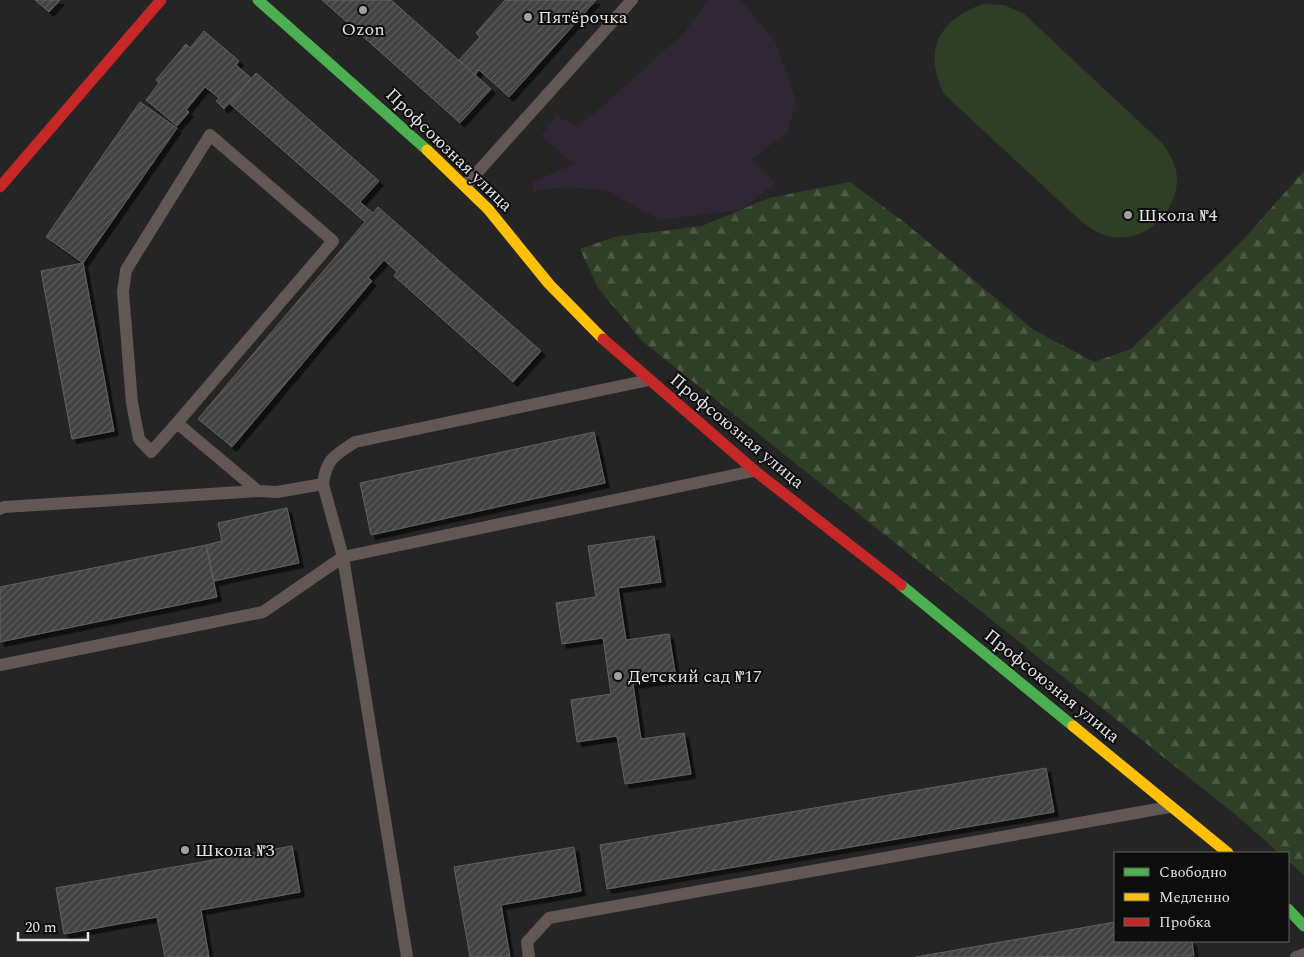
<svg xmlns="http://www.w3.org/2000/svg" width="1304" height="957" font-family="Spectral,serif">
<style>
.industrial{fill:#2f2734}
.forest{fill:url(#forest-firs)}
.pitch{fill:#2f3f26}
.building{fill:url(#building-hatch);stroke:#626263;filter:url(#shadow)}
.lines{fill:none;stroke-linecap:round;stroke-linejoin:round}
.lane{stroke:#625754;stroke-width:12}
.fast{stroke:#4caf50;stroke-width:11}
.slow{stroke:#ffc107;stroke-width:11}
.jam{stroke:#c62828;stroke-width:11}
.poi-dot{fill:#a0a0a1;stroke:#0d0d0e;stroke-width:2}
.labels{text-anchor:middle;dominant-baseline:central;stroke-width:4;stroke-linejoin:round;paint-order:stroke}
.poi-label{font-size:18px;fill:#e2e2e4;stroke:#0d0d0e;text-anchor:start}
.street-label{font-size:18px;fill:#e2e2e4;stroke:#0d0d0e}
</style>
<defs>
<pattern id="forest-firs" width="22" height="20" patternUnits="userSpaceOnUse" patternTransform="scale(1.25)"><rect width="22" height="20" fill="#2f3f26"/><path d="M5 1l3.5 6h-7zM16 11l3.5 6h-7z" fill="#4d5a45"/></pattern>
<pattern id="building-hatch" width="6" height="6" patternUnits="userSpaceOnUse" patternTransform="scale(1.25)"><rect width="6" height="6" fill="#424243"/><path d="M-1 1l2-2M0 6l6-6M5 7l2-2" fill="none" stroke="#5d5d5e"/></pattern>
<filter id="shadow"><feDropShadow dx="4.5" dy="4.5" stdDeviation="0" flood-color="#0009"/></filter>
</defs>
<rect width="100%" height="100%" fill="#252525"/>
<polygon class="industrial" points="708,0 741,0 776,43 796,100 788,132 752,159 776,183 740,210 660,220 608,191 567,187 533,191 532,182 574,164 541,136 556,116 579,127 684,33"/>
<polygon class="forest" points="1304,171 1304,875 1288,861 1288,853 1279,853 1236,815 642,341 598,288 580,249 614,237 702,226 769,198 850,182 904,222 1034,330 1094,362 1131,349 1243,240"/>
<path class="pitch" d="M983 4 1004 5 1023 13 1163 144C1170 155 1177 166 1177 179 1177 217 1138 248 1102 234 1095 232 1088 226 1082 222L944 94C923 51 938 20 983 4Z"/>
<g class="building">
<polygon points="35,0 60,0 49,12"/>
<polygon points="322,0 391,0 491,89 460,123"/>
<polygon points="505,0 596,0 509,97 479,70 475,75 459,60 480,37 476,33"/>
<polygon points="204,31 239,61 236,65 251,78 224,109 216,101 219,98 205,87 186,110 189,112 177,126 146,100 159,83 156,80 186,44 190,48"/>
<polygon points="256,73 379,181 360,202 373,213 378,207 541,351 513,382 394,276 397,272 384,260 368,278 372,281 232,447 198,419 365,222 230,104"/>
<polygon points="140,102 177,128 83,263 46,237"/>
<polygon points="83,263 114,431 72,439 41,271"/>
<polygon points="594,432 605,483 371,535 360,483"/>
<polygon points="287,508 299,563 214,581 206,545 222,541 218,523"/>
<polygon points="654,536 661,582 618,588 626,640 669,634 676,678 633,684 641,739 684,733 691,774 625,784 617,736 577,742 571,700 611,694 603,638 562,644 556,603 596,597 588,546"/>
<polygon points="206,545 217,597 0,642 0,587"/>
<polygon points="1046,768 1054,812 607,889 600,845"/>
<polygon points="292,846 300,892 201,910 209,957 165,957 157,917 64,934 56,888"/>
<polygon points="574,847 581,891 501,905 510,957 470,957 454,867"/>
<polygon points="1115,922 1115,941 1192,941 1194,956 916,957"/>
</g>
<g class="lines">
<g class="lane">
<polyline points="465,186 632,0"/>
<polyline points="177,423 333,241 210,135 126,270 123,292 132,403 139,439 151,452 177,423 258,491 277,492 323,484"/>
<polyline points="0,509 4,507 258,491"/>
<polyline points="0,665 263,612 343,557 753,471"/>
<path d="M407 957 343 557 323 484C326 459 335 455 355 442L649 380"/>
<polyline points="529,957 527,942 549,918 1169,807"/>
<polyline points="1296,957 1304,954"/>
</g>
<g class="fast">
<polyline points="258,0 427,150"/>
<polyline points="901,585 1073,726"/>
<polyline points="1288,909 1304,926"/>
</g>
<g class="slow">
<polyline points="427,150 488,209 549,284 603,339"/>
<polyline points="1073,726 1228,853"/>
</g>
<g class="jam">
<polyline points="0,187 161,0"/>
<polyline points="603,339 755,471 901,585"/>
</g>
</g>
<g class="poi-dot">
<circle cx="363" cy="10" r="5"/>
<circle cx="528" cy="17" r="5"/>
<circle cx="1128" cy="215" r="5"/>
<circle cx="618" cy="676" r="5"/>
<circle cx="185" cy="850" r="5"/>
</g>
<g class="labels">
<g class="poi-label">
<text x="538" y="17">Пятёрочка</text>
<text x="363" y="29" text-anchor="middle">Ozon</text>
<text x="1138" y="215">Школа №4</text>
<text x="628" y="676">Детский сад №17</text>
<text x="195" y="850">Школа №3</text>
</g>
<g class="street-label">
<text transform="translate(449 150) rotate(44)">Профсоюзная улица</text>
<text transform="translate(737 431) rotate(40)">Профсоюзная улица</text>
<text transform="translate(1052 686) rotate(39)">Профсоюзная улица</text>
</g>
</g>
<rect x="1114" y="852" width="175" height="90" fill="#0d0d0e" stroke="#626264"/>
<rect x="1124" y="868" width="25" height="8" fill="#4caf50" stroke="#626264"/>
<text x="1159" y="877" font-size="15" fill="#e2e2e4">Свободно</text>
<rect x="1124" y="893" width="25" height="8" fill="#ffc107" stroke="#626264"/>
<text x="1159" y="902" font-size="15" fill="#e2e2e4">Медленно</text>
<rect x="1124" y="918" width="25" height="8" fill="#c62828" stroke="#626264"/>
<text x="1159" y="927" font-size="15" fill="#e2e2e4">Пробка</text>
<path d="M18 932v8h70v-8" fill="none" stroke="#e2e2e4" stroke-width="2.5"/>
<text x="25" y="932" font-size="15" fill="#e2e2e4" stroke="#0d0d0e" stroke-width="4" paint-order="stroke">20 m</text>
</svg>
